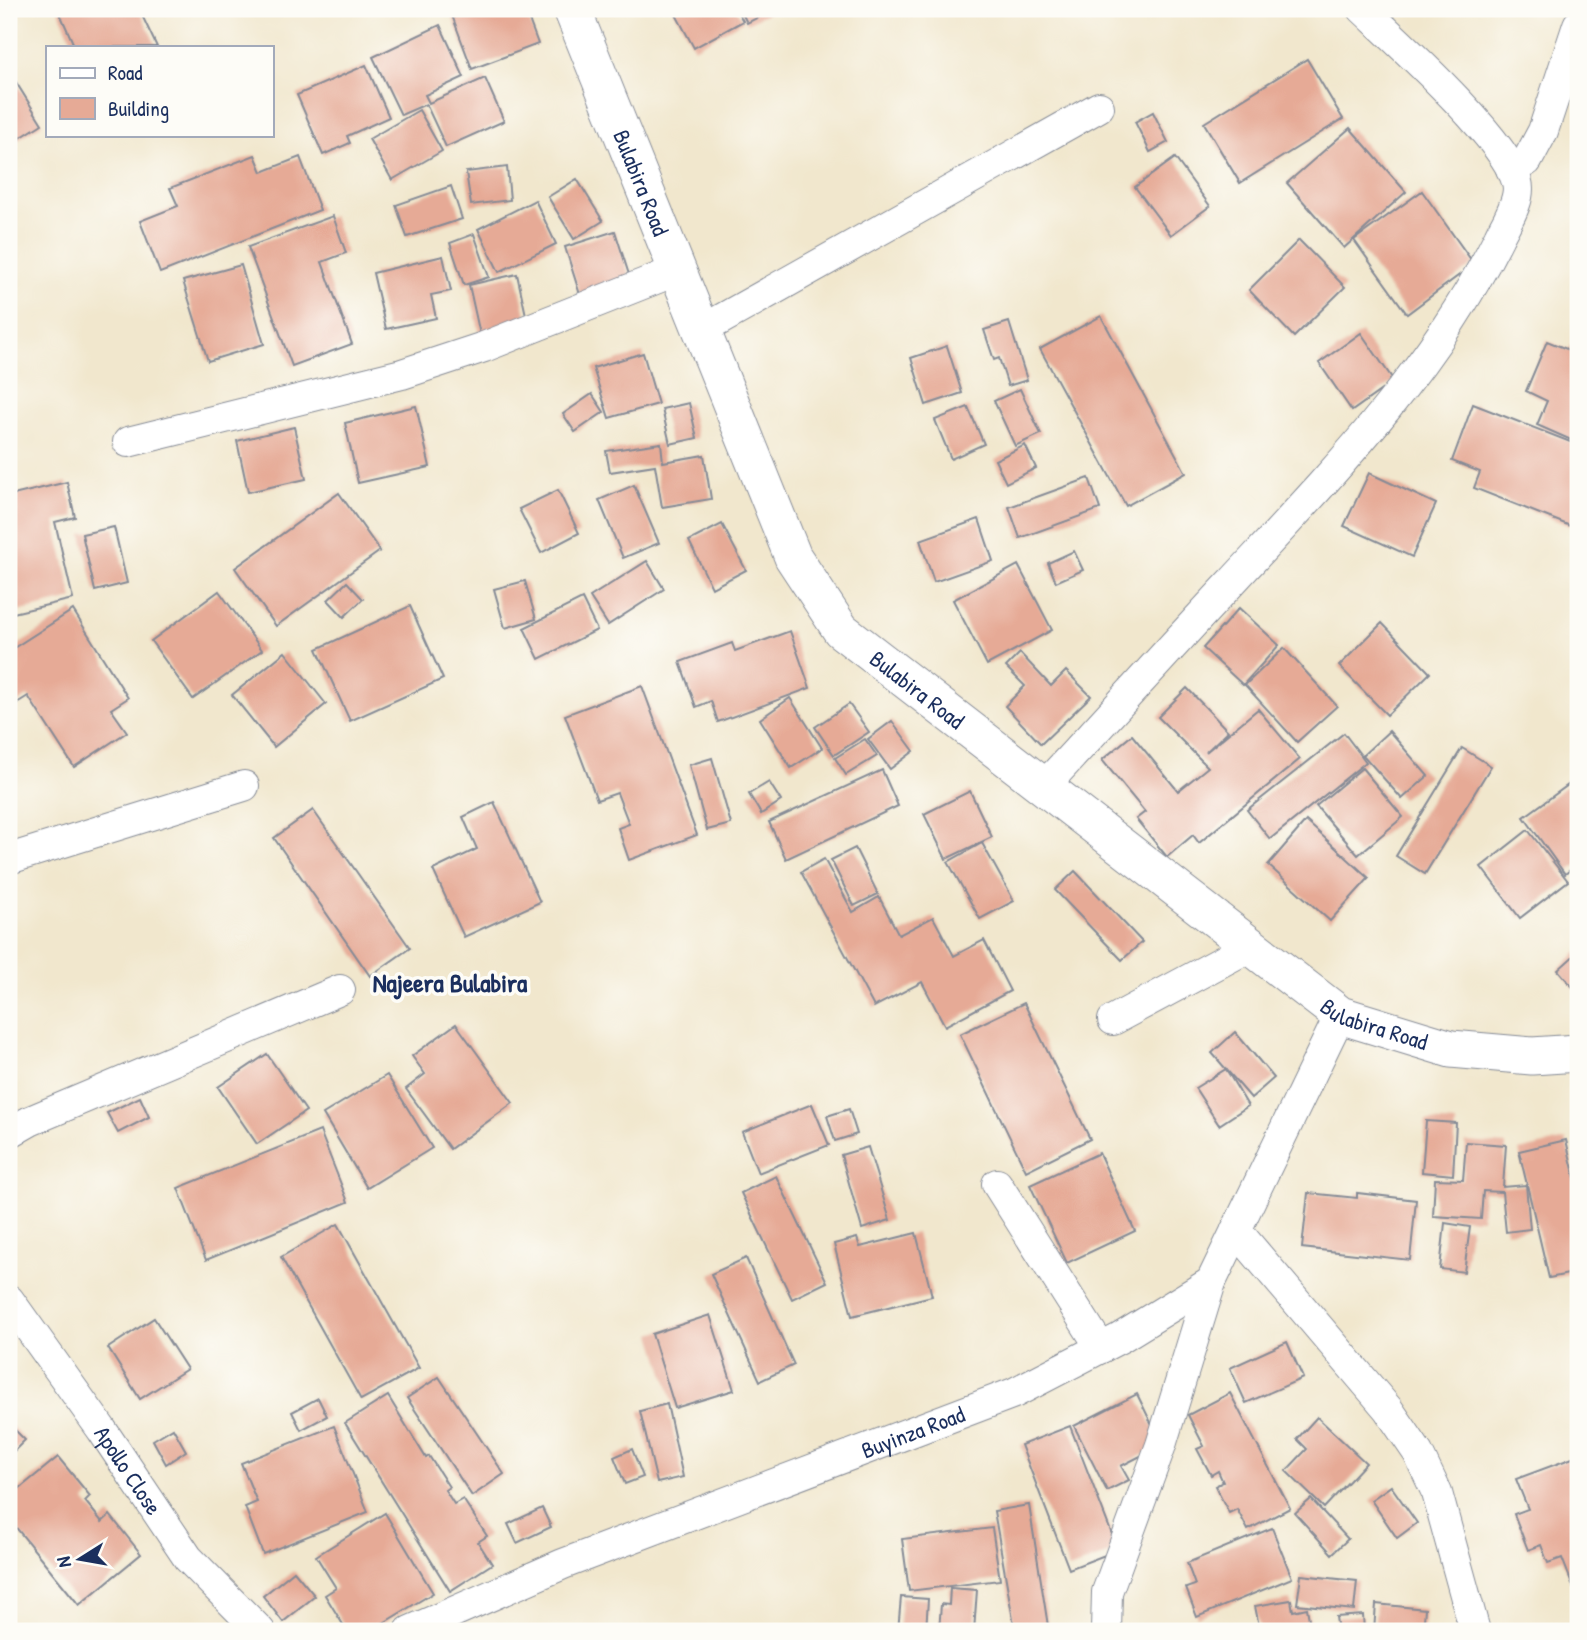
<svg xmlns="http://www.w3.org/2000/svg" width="1587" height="1640" font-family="'Patrick Hand',sans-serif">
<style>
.building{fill:#e6aa96}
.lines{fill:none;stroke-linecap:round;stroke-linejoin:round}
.minor-casing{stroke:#868b96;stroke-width:32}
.tertiary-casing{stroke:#868b96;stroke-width:39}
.minor{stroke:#fff;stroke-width:30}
.tertiary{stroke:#fff;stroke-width:37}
.labels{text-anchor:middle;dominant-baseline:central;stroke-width:7;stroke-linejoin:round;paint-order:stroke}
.street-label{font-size:23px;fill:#1b2f5e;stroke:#fdfcf7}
.quarter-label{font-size:26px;font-weight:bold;fill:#1b2f5e;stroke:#fdfcf7}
</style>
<rect width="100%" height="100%" fill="#fdfcf7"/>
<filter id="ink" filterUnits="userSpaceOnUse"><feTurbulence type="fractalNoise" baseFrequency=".0143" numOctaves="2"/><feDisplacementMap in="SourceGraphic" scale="14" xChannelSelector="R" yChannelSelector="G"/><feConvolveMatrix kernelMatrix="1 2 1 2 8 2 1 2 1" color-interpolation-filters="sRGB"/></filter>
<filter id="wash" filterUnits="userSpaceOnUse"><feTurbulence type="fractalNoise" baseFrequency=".00686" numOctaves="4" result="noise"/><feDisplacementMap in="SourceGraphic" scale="28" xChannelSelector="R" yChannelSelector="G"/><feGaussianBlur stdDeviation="1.57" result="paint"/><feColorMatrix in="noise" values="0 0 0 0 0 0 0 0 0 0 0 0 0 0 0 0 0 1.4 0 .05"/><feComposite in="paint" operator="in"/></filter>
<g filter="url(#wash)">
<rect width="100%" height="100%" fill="#f1e7cd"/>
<g id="blocks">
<g class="building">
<polygon points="58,9 139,9 157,47 63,47 73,43"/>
<polygon points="525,9 538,44 472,69 450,10"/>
<polygon points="673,9 736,9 743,21 694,48"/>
<polygon points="740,9 775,9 747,23"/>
<polygon points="440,25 464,77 425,95 429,103 485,78 504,121 446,147 426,104 401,115 373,57"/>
<polygon points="1307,59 1343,119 1240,183 1204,123"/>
<polygon points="366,65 389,117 347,136 350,143 323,155 297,95"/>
<polygon points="9,71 42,124 9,145"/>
<polygon points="419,110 442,151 392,180 369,139"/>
<polygon points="1153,112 1168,142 1150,152 1135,122"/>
<polygon points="1350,128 1406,192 1344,248 1287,183"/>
<polygon points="255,155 262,172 300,157 320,210 160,273 140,221 178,206 170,188"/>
<polygon points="1175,158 1210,206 1171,235 1135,187"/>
<polygon points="507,167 510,200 471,205 466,172"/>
<polygon points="577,179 603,221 574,239 548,197"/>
<polygon points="451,186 462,219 407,237 396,205"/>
<polygon points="1422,191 1474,264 1407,314 1354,240"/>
<polygon points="535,200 556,244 499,272 478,229"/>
<polygon points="333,216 346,253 322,262 352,344 292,366 248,247"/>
<polygon points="615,231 632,284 582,301 565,247"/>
<polygon points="474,234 489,277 464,285 450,243"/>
<polygon points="1299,240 1345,287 1294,337 1249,290"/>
<polygon points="443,256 451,291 431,295 436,318 386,329 373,273"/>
<polygon points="241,265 264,344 208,361 183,281"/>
<polygon points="517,274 529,329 481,339 469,285"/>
<polygon points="1101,316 1186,473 1126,506 1040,349"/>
<polygon points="1009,322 1027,380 1008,386 999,358 994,360 984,330"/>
<polygon points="1578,330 1578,443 1537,425 1547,401 1526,391 1547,341 1569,350"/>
<polygon points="1361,333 1394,381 1352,411 1319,363"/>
<polygon points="947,346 962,393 926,405 911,358"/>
<polygon points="643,353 658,404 609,418 593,368"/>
<polygon points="1020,389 1041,434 1015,446 994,401"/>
<polygon points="592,394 604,412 575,432 563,414"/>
<polygon points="689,403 697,438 670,444 662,409"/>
<polygon points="1473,404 1578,445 1578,529 1474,488 1480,472 1452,461"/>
<polygon points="416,406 430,467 358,483 345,423"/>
<polygon points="968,407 984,444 951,459 935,420"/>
<polygon points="294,427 306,479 248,492 237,441"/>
<polygon points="661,443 663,462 704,455 711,499 662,507 655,465 610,472 606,451"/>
<polygon points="1025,445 1036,468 1006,483 995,460"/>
<polygon points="1369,473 1436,504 1412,557 1344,526"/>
<polygon points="1089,478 1100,509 1020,538 1009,507"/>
<polygon points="67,482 75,517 55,522 73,599 9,614 9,496"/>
<polygon points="634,485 659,543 623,558 599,500"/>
<polygon points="558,490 579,533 541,553 519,509"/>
<polygon points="339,493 380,551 276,626 235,568"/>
<polygon points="979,519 993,561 934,582 920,540"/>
<polygon points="722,524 746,570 712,588 689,541"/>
<polygon points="114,527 127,583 95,591 82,534"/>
<polygon points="1074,551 1083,570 1056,582 1048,563"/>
<polygon points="647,561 664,589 608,625 590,597"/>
<polygon points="1018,565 1052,630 987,665 953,600"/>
<polygon points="525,581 536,619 505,628 494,589"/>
<polygon points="347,582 363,599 344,617 328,600"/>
<polygon points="219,591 262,650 193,699 151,641"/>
<polygon points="582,599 597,630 539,659 524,628"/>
<polygon points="410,606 443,679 350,721 317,649"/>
<polygon points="1239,608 1279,645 1243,685 1203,648"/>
<polygon points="73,610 128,698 111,709 127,732 74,767 28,696 9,708 9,651"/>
<polygon points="1382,623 1430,673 1387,715 1339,666"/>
<polygon points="790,631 810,688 718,722 711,701 696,707 680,662 732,643 735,651"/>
<polygon points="1284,648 1337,706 1297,742 1245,685"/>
<polygon points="285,652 326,704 274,747 232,695"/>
<polygon points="1020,653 1051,686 1066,671 1091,696 1041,744 1005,706 1025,686 1006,667"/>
<polygon points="642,686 697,835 629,860 618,828 629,824 617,793 597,800 565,715"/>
<polygon points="1187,688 1228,731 1206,752 1258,709 1300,759 1199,843 1193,835 1167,857 1136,819 1145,812 1102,760 1132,735 1178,791 1208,767 1158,717"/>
<polygon points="790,698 822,748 791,768 760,719"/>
<polygon points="849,704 869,732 834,755 815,727"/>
<polygon points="892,721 914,751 890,769 868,739"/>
<polygon points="1389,731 1428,776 1402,799 1363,755"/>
<polygon points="1344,733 1366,762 1270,839 1247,810"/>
<polygon points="865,739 877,756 846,775 835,758"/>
<polygon points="1462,748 1491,766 1425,874 1396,856"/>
<polygon points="712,758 731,824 707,830 689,765"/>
<polygon points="1362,768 1403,817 1358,855 1316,806"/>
<polygon points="882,770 898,806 786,859 769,822"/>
<polygon points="1575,780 1578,784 1578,864 1565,874 1524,817"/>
<polygon points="769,782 781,801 761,814 749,794"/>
<polygon points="970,791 992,837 946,859 924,814"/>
<polygon points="494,802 540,902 464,937 433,870 477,849 463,817"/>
<polygon points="313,810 410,948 370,976 274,838"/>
<polygon points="1306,821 1369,878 1330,921 1268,865"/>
<polygon points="1528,830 1568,881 1520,918 1481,867"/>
<polygon points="982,843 1014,901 980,919 948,862"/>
<polygon points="855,848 878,894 854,906 831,860"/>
<polygon points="824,859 853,912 879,897 899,935 933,917 954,956 984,940 1010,991 945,1026 922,982 874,1007 801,872"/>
<polygon points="1075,871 1142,942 1122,960 1055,890"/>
<polygon points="1578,952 1578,993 1558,970"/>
<polygon points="1024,1003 1090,1139 1026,1171 960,1034"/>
<polygon points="456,1024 513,1103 450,1149 406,1089 425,1074 412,1056"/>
<polygon points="1235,1032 1274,1078 1251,1098 1212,1053"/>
<polygon points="267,1054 306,1111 257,1144 218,1087"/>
<polygon points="1226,1069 1248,1106 1219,1125 1195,1088"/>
<polygon points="387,1075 432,1148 367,1188 323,1114"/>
<polygon points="140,1097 149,1117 118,1133 107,1113"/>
<polygon points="812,1104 829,1145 758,1173 742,1132"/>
<polygon points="849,1109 857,1134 835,1141 827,1116"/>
<polygon points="1426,1121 1456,1123 1453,1175 1422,1172"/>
<polygon points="320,1131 348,1202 206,1260 178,1188"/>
<polygon points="1566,1140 1578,1191 1578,1272 1549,1278 1519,1151"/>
<polygon points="1466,1142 1506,1145 1503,1187 1526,1185 1530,1229 1506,1232 1502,1192 1483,1191 1481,1219 1433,1216 1435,1179 1463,1180"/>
<polygon points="868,1147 890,1220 862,1229 841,1155"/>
<polygon points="1099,1153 1135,1231 1067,1263 1030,1185"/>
<polygon points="776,1176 827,1282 792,1299 741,1193"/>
<polygon points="1308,1193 1357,1198 1357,1193 1416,1200 1410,1260 1302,1248"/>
<polygon points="1445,1223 1470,1227 1464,1272 1440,1269"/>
<polygon points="338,1224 419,1368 361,1400 281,1257"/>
<polygon points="916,1233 932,1296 852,1316 834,1244 857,1238 860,1247"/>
<polygon points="746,1258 794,1365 760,1381 711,1274"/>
<polygon points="710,1315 734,1390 675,1408 652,1334"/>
<polygon points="154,1318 187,1369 140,1399 108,1348"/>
<polygon points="1287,1342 1303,1378 1246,1403 1230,1368"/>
<polygon points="439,1377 504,1474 472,1496 407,1398"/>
<polygon points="1230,1393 1290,1508 1248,1530 1237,1509 1229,1513 1215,1486 1223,1482 1218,1471 1211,1475 1197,1449 1204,1446 1188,1415"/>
<polygon points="1137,1394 1162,1445 1121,1466 1129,1480 1107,1491 1074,1426"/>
<polygon points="388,1396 426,1458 429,1456 449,1487 445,1490 454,1504 463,1499 487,1536 478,1542 492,1564 450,1591 345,1423"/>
<polygon points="318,1398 327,1416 301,1430 292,1412"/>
<polygon points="667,1404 683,1477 657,1483 640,1411"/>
<polygon points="1317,1417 1366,1463 1324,1508 1286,1471 1307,1449 1297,1439"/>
<polygon points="9,1424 25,1440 9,1456"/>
<polygon points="334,1426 368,1512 263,1554 245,1507 257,1502 241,1463"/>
<polygon points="1070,1426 1118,1550 1069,1569 1021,1445"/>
<polygon points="173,1428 186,1451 166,1464 153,1440"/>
<polygon points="632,1449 643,1477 625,1484 614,1457"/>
<polygon points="1578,1456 1578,1599 1562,1558 1548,1563 1541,1545 1528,1550 1514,1514 1528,1509 1516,1479"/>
<polygon points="58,1457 90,1496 85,1501 102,1522 110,1515 141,1554 79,1605 9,1519 9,1497"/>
<polygon points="1391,1486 1417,1523 1397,1538 1371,1500"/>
<polygon points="1311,1499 1348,1539 1332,1554 1295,1513"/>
<polygon points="1029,1505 1048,1626 1015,1631 994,1511"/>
<polygon points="542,1508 551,1527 517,1543 508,1524"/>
<polygon points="385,1513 433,1593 370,1631 347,1631 325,1595 336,1588 316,1556"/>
<polygon points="992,1528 1000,1580 909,1591 902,1539"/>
<polygon points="1272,1528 1292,1578 1197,1617 1186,1588 1195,1585 1187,1563"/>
<polygon points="294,1571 315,1596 283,1622 263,1596"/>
<polygon points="1301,1575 1357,1581 1354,1610 1297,1604"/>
<polygon points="950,1588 977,1590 974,1631 939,1631 941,1604 949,1605"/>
<polygon points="901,1597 928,1599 926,1631 898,1631"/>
<polygon points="1291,1600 1293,1611 1307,1608 1311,1631 1260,1631 1255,1606"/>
<polygon points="1376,1604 1425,1609 1423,1631 1374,1631"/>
<polygon points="1363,1615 1364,1631 1338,1631 1336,1617"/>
</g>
</g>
</g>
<g filter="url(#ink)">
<use href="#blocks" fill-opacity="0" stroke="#868b96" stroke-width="2"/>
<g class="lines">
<defs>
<g id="minor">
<polyline points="1511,169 1527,161 1543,131 1578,25"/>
<polyline points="702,330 1099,107"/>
<polyline points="128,442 402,374 484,347 678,270"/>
<path d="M1044 786C1107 719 1168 650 1231 583 1331 475 1433 370 1499 237 1506 222 1522 199 1517 182 1505 139 1400 44 1363 9"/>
<polyline points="9,859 244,786"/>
<polyline points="1113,1020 1251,946"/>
<polyline points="9,1133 30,1121 340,990"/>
<polyline points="997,1184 1101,1348"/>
<polyline points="1236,1230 1388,1409 1418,1453 1437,1493 1475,1631"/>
<path id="s1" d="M9 1300 102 1430 188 1558 260 1631"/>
<path id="s2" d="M410 1631 563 1564 1014 1393 1120 1338 1211 1282 1340 1015"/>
<polyline points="1106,1631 1107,1592 1161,1445 1211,1282"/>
</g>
<g id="tertiary">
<path id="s3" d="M572 9 793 557 841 630 1340 1015 1451 1049 1532 1056 1578 1053"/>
</g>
</defs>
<use href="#minor" class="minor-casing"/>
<use href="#tertiary" class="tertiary-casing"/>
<use href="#minor" class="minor"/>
<use href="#tertiary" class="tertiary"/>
</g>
</g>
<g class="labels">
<g class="street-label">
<text stroke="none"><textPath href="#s3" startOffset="187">Bulabira Road</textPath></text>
<text stroke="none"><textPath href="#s3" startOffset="775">Bulabira Road</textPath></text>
<text stroke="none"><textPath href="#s3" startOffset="1344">Bulabira Road</textPath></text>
<text stroke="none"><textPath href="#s2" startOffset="541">Buyinza Road</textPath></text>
<text stroke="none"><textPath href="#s1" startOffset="208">Apollo Close</textPath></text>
</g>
<g class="quarter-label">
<text x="450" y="982">Najeera Bulabira</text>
</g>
</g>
<rect width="1587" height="1640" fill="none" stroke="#fdfcf7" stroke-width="35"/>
<rect x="46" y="46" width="228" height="91" fill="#fdfcf7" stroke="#a3aaba" stroke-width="2"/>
<rect x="60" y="68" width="35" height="10" fill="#ffffff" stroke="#a3aaba" stroke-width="2"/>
<text x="108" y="80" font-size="21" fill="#1b2f5e">Road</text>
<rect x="60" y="98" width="35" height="21" fill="#e6aa96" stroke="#a3aaba" stroke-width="2"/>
<text x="108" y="116" font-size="21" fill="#1b2f5e">Building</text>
<g transform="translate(80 1559) rotate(259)" stroke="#fdfcf7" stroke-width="5" paint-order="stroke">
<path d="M0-5L12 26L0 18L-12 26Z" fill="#1b2f5e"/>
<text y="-10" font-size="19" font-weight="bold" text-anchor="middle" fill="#1b2f5e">N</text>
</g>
</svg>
